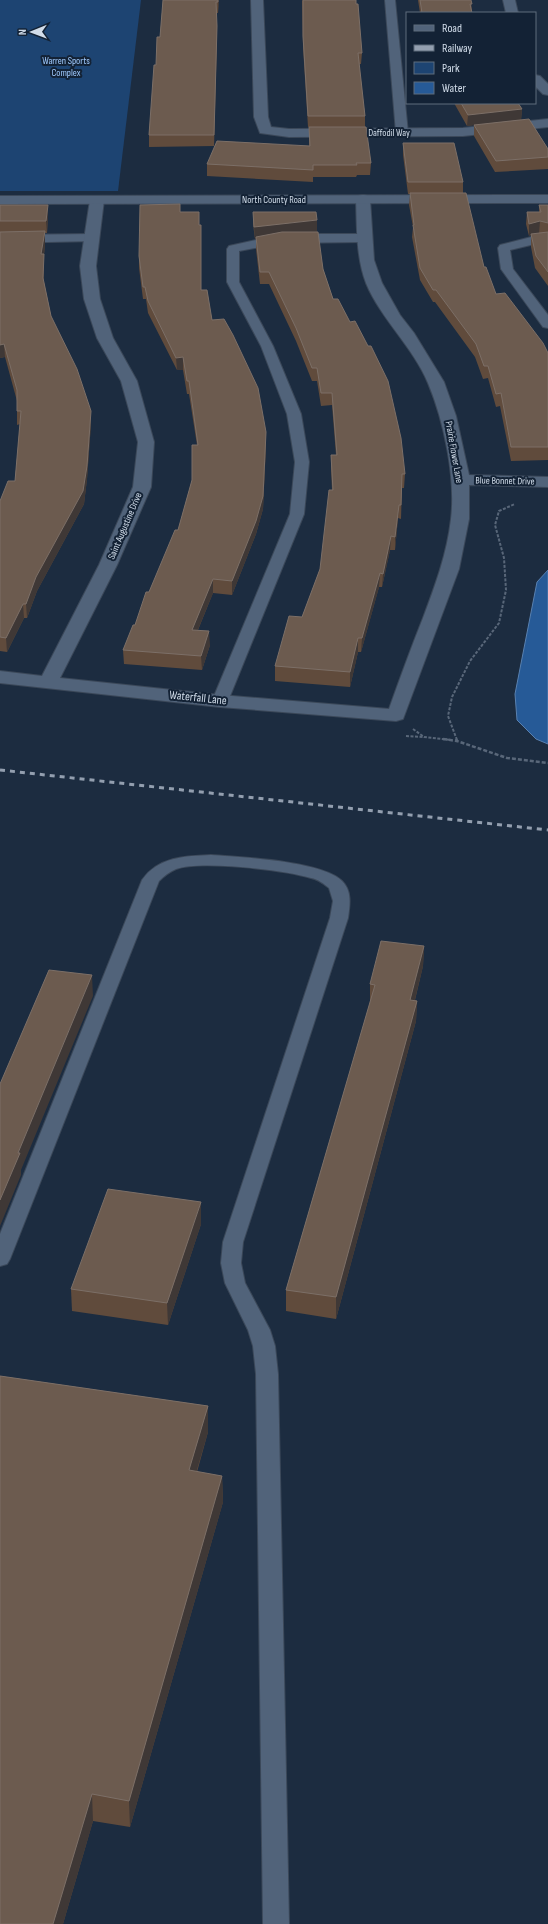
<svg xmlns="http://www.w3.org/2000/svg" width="548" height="1924" font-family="'Sofia Sans Condensed',sans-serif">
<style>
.green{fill:#1d4472}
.water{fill:#265a97;stroke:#5981b0}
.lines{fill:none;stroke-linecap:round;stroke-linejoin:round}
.service-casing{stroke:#3b4859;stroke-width:2}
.minor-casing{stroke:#3b4859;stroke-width:2}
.tertiary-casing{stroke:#3b4859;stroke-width:2}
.path-far1{stroke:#596779;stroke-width:2;stroke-dasharray:3 1.5;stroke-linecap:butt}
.path{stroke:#596779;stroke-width:2.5;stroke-dasharray:4 2;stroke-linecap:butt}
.service{fill:#51637a;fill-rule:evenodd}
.minor{fill:#51637a;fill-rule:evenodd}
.tertiary{fill:#51637a;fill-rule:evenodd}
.rail{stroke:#939faf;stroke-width:3;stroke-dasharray:5 5;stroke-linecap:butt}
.wall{fill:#604b3c}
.shaded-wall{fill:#3f3836}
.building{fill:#6c5b4f;stroke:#7c6f67}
.labels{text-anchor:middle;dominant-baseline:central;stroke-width:4;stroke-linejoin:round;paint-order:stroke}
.far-park-label{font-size:10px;fill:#9fc9fd;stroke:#132235}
.far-street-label{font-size:10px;fill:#d1dce9;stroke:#132235}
.street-label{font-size:12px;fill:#d1dce9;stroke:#132235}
</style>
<rect width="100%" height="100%" fill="#1c2c40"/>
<polygon class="green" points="0,0 141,0 118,191 0,191"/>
<polygon class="water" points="548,570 548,744 536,739 517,720 515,694 537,582"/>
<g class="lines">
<defs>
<g id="service">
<polygon points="385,0 395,0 408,133 402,136 396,133"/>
<polygon points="92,234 96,235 98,238 96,241 0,243 0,235"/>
<polygon points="315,234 365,234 371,238 365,242 282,243 239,251 239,282 273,346 301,414 309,462 304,514 228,701 226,704 214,704 212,701 290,514 295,462 287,414 261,346 227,282 227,249 229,246 265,238"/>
<polygon points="539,235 548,235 548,243 539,243 510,250 513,269 548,315 548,328 543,327 501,269 498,248 500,245"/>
<path d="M211 855C239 857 322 861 342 881 352 891 350 904 348 918L243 1242 241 1263 245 1283 270 1330 275 1346 278 1374 289 1924H263L256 1374 253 1346 248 1330 225 1283 221 1263 223 1242 330 918 333 901 329 888C324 884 318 879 311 878 285 870 200 860 176 869 169 872 164 876 159 881L10 1259 7 1264 0 1266V1234L142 880C158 857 185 856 211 855Z"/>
</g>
<g id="minor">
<polygon points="251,0 263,0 268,117 271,127 289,129 463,128 548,119 548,127 463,136 289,137 260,133 254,117"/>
<polygon points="503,0 515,0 518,13 506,13"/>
<polygon points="535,75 540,76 548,84 548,95 543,94 535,86"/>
<path d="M363 195 368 196 370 199 374 260 382 283 400 315 414 333 444 382 456 416 469 475 548 477V487L469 485V519L459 569 403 719 396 721 220 707 0 683V671L42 676 99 565 133 487 138 442 121 381 97 338 84 299 80 266 90 200 92 197H102L104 200 96 266 100 299 113 338 137 381 154 442 151 487 117 565 60 678 220 695 389 709C400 678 411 648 423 618 435 586 447 554 451 519 456 478 444 421 428 383 413 347 381 319 366 283 356 257 357 227 356 199L358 196Z"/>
</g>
<polygon id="tertiary" points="548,195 548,203 0,204 0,196"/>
</defs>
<use href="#service" class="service-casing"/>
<use href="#minor" class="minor-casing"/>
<use href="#tertiary" class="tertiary-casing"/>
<g class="path-far1">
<polyline points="413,729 424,737 451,740"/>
<polyline points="406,736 424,737"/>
<polyline points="457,740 448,716 452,697 470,661 499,623 506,590 504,558 495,525 499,511 515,504"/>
</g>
<g class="path">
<polyline points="443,739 457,741"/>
<polyline points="456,739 457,741 507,758 548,763"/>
</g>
<use href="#service" class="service"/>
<use href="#minor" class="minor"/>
<use href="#tertiary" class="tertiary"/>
<polyline class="rail" points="0,770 548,830"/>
</g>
<g class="wall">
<polygon points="163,0 219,0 218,13 216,13 217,37 214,146 149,147 149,135 156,65 160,37"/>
<polygon points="302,0 362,53 361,64 359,64 365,116 365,127 371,163 370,175 357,175 356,177 313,177 313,182 207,176 207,164 309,146 309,127 308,127 303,47"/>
<polygon points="418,0 471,0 472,13 420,13"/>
<polygon points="454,103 518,103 522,109 521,120 548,149 548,169 495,172 474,136 474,125 467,126"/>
<polygon points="403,143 463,182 463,193 484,267 496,294 548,353 548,460 511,461 500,406 496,407 488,378 483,379 475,357 435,302 433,302 420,280 412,237 413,227 409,205 410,194 408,194 403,155"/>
<polygon points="0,205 48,217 47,233 45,233 45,244 44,255 44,282 51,316 91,424 87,479 84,504 37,591 27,618 24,618 7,652 0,651 0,501 15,481 20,424 17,425 17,401 5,357 0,358"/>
<polygon points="539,205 548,205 548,286 535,268 531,247 531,235 529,236 526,224 527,212 539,212"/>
<polygon points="181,212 199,225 201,290 212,320 266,432 266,445 263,509 256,534 232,595 213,593 198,630 210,645 202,670 124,664 123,650 135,625 149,592 178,530 192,480 197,445 189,394 187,394 183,370 177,370 148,313 146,299 143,299 139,268 139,256"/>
<polygon points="253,212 317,232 323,269 333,299 405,474 404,488 402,488 401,519 398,518 395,550 390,550 382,587 379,587 361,652 358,652 350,687 275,681 275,666 302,617 320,569 332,490 331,468 331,455 336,455 332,405 321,406 317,381 312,381 296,341 269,284 260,284 256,249 256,239 255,239 253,224"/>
<polygon points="424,946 423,966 415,1000 417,1001 416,1021 336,1319 286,1311 286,1290 370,1003 370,984"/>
<polygon points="201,1224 168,1325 72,1311 71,1289"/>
<polygon points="0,1376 208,1406 208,1432 197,1472 222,1476 223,1502 130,1827 93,1821 63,1924 0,1924"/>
</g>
<g class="shaded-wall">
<polygon points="218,0 219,0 218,13"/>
<polygon points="217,26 217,37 214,146 214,135"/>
<polygon points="522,109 521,120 467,126 468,115"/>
<polygon points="48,205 48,217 47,233 46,221"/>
<polygon points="317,220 317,232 255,239 254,227"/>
<polygon points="540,221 539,234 529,236 529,224"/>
<polygon points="45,231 45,244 44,255 44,290 41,254"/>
<polygon points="4,344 5,357 0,358 0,345"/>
<polygon points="183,357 183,370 177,370 176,358"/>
<polygon points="91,411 91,424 87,479 84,504 37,591 27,618 26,604"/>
<polygon points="266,432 266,445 263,509 256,534 232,595 232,581"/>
<polygon points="399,505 398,518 395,550 395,537"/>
<polygon points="391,536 390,550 382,587 383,574"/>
<polygon points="380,573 379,587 361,652 362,638"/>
<polygon points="213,579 213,593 192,644 192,630"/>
<polygon points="23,604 24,618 7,652 6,638"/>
<polygon points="209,631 210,645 202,670 201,656"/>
<polygon points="358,638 358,652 350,687 350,672"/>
<polygon points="424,946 423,966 410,1020 410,1000"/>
<polygon points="92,975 93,996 21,1170 21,1175 0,1226 0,1200 18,1153"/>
<polygon points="417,1001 416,1021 336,1319 336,1297"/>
<polygon points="201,1202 201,1224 168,1325 167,1303"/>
<polygon points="208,1406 208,1432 189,1497 189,1470"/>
<polygon points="222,1476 223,1502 130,1827 129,1801"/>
<polygon points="92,1794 93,1821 63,1924 53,1924"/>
</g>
<g class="building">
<polygon points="163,0 218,0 218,2 216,2 217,26 214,135 149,135 154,65 156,65 157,37 160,37"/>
<polygon points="303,0 356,0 356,4 358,4 362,53 358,53 365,116 308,116 303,36"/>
<polygon points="420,0 471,0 472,4 470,4 472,13 422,13"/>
<polygon points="461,103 518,103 522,109 468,115"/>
<polygon points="529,119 548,149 548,157 496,161 474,125"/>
<polygon points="309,127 366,127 371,163 356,163 357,165 313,165 313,170 207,164 217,141 310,146"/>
<polygon points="403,143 454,143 463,182 408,182"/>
<polygon points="410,193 466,193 484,267 486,267 496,294 505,293 543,343 548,353 548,447 511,447 501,393 496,394 488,366 484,366 476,344 436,290 433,290 420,268 413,225 414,225"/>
<polygon points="180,204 180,212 199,212 199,225 201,225 201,290 207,290 212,320 224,319 233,335 258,388 266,432 263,496 256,521 232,581 213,579 192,630 209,631 201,656 123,650 133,625 135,625 146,592 149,592 175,530 178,530 192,480 192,445 198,445 189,381 187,381 183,357 176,358 148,301 145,287 143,287 139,256 140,205"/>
<polygon points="0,205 48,205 46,221 0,221"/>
<polygon points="539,205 548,205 548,223 540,221 529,224 527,212 541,212"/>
<polygon points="253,212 316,212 317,220 254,227"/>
<polygon points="45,231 41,254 44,254 43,278 51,316 77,369 91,411 87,466 83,491 36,577 26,604 23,604 6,638 0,637 0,501 8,481 15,481 21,411 17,411 17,390 4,344 0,345 0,232"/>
<polygon points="282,232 318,232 323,269 333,299 338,299 350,322 355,321 368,346 371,346 388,381 401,438 405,474 402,474 401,505 399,505 395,537 391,536 383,574 380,573 362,638 358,638 350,672 275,666 289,616 302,617 320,569 329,490 333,490 331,455 337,455 332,393 321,393 317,368 312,368 296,328 269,272 260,272 256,237"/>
<polygon points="548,232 548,272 536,256 531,234"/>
<polygon points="381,941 424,946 410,1000 417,1001 336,1297 286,1290 375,985 370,984"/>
<polygon points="49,970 92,975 18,1153 20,1153 0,1200 0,1084"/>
<polygon points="108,1189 201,1202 167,1303 71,1289"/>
<polygon points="0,1376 208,1406 189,1470 222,1476 129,1801 92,1794 53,1924 0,1924"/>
</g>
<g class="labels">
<g class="far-park-label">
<text x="66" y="61">Warren Sports<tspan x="66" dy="12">Complex</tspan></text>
</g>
<g class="far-street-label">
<text x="389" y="133">Daffodil Way</text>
<text x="274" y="200">North County Road</text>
<text transform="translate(454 452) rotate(80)">Prairie Flower Lane</text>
<text transform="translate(505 481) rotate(1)">Blue Bonnet Drive</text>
<text transform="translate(125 526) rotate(-67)">Saint Augustine Drive</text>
</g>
<g class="street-label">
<text transform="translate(198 698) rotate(6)">Waterfall Lane</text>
</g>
</g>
<rect x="406" y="12" width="130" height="92" fill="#132235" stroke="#5f6c7d"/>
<rect x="414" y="25" width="20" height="6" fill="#51637a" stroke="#5f6c7d"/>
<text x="442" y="32" font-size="12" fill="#d1dce9">Road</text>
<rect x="414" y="45" width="20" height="6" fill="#939faf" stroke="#5f6c7d"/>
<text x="442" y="52" font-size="12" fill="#d1dce9">Railway</text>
<rect x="414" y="62" width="20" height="12" fill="#1d4472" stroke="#5f6c7d"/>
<text x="442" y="72" font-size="12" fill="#d1dce9">Park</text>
<rect x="414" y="82" width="20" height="12" fill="#265a97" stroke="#5f6c7d"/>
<text x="442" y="92" font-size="12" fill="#d1dce9">Water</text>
<g transform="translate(32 32) rotate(269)" stroke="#132235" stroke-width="3" paint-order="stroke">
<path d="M0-3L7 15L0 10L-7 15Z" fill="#d1dce9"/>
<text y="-6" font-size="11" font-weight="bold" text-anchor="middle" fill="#d1dce9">N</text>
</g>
</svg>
